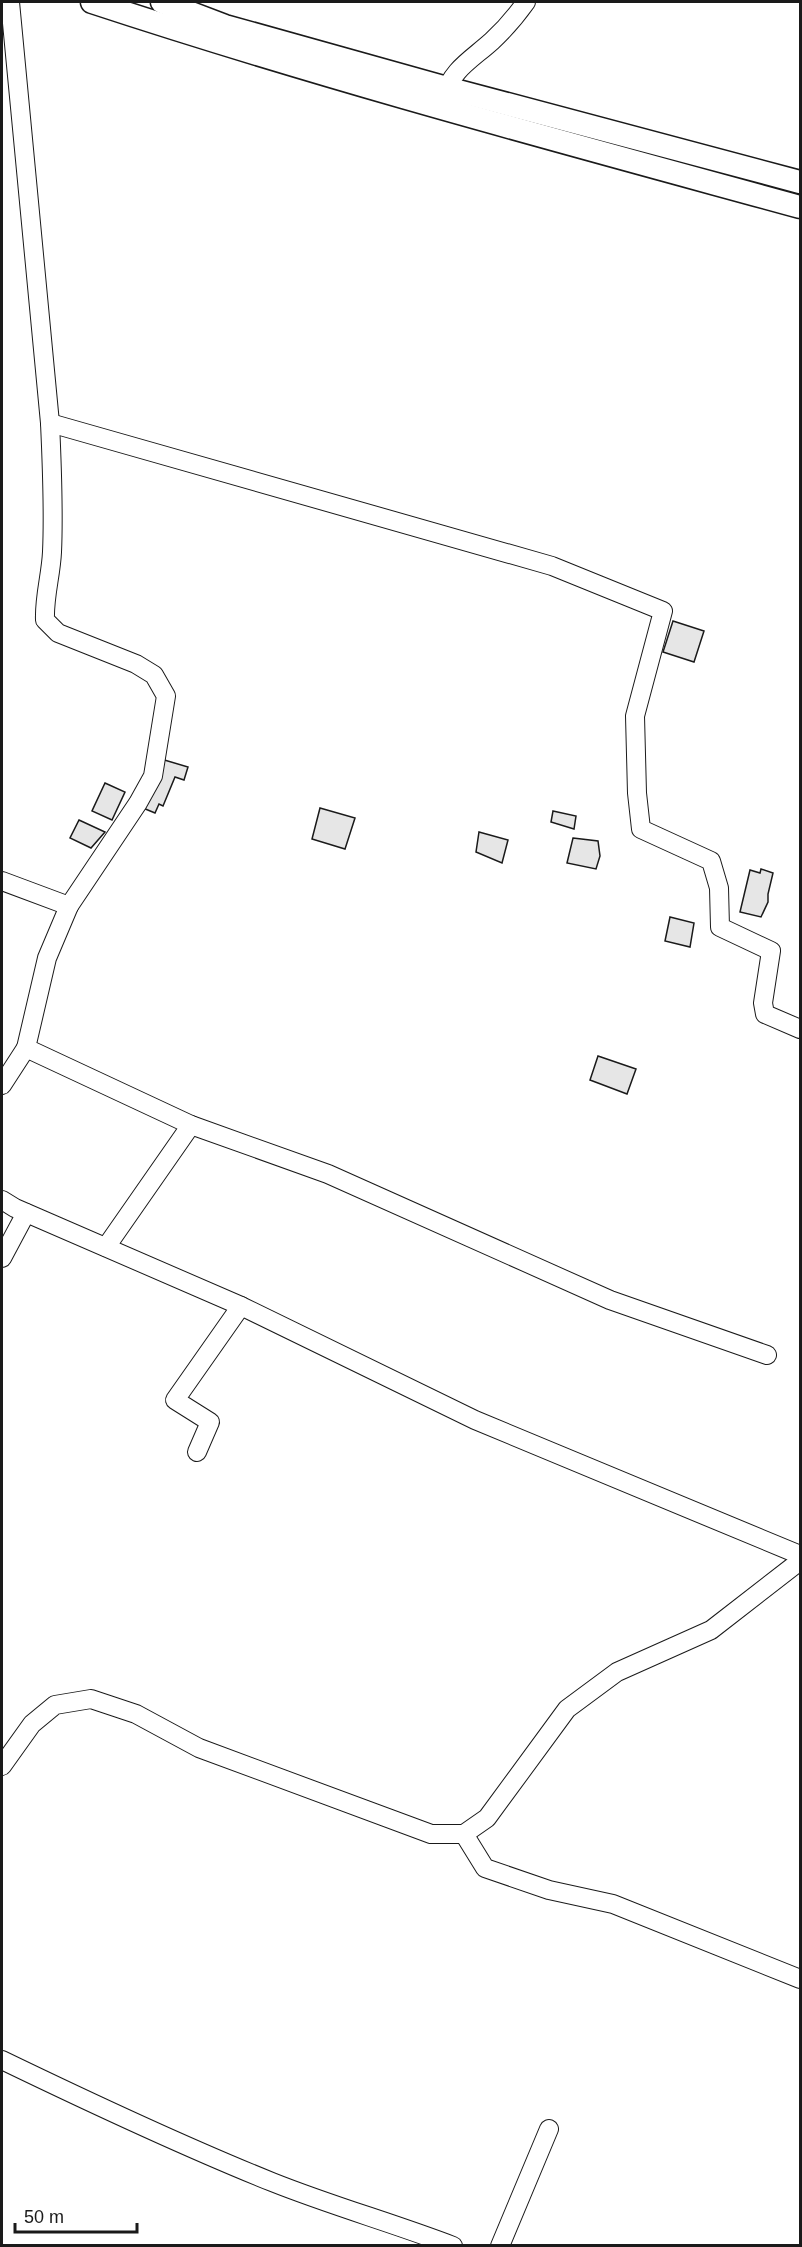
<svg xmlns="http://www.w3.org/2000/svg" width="802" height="2247" font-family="Arial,sans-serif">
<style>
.building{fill:#e6e6e6;stroke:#1a1a1a;stroke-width:1.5}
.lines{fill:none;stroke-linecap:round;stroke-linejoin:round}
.minor-casing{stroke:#1a1a1a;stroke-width:20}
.major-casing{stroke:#1a1a1a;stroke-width:25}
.minor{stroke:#fff;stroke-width:18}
.major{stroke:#fff;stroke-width:22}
</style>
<rect width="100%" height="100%" fill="#fff"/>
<g class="building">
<polygon points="673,621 704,631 694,662 663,652"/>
<polygon points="161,759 188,767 184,780 175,777 163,806 159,804 155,813 143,808"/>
<polygon points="105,783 125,792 112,820 92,811"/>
<polygon points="320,808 355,818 345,849 312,839"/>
<polygon points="553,811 576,816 574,829 551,822"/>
<polygon points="79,820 105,832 91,848 70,838"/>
<polygon points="479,832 508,840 502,863 476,852"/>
<polygon points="573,838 598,841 600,856 596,869 567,863"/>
<polygon points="761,869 773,873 768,894 768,902 761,917 740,912 750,870 760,873"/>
<polygon points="670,917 694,923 690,947 665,941"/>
<polygon points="598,1056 636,1069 627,1094 590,1080"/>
</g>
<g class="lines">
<defs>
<g id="minor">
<path d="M443 98C452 69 471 60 492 41 505 29 516 16 526 2"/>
<polyline points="50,423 552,566 663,611 635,716 637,793 641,829 711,861 719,888 720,927 771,951 763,1003 765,1014 800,1029"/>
<path d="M2 881 69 906 138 803 153 776 166 696 154 675 136 664 58 633 45 620C44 597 51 575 52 552 54 509 52 466 50 423L10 2"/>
<polyline points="69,906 47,958 26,1048 191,1125 328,1174 610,1300 767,1355"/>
<polyline points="2,1085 26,1048"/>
<polyline points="2,1200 15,1208 241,1306 475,1420 800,1555"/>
<polyline points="106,1247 191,1125"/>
<polyline points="2,1258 26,1213"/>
<polyline points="197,1452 210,1422 175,1400 241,1306"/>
<polyline points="2,1766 32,1724 55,1705 91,1699 136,1714 199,1748 431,1834 464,1834 487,1818 567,1709 617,1672 711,1630 800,1561"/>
<polyline points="464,1834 485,1868 549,1890 613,1904 800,1979"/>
<path d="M2 2060C91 2103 180 2145 272 2182 332 2206 393 2223 453 2246"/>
<polyline points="500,2246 549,2129"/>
</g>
<g id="major">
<path d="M92 2C326 79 563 142 800 207"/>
<polyline points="162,2 225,26 447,88 800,182"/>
</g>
</defs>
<use href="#minor" class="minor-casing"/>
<use href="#major" class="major-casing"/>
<use href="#minor" class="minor"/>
<use href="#major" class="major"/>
</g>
<rect width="802" height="2247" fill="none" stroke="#1a1a1a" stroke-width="6"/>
<path d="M15 2223v9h122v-9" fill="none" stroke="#1a1a1a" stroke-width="3"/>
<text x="24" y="2223" font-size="18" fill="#1a1a1a" stroke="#ffffff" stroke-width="4.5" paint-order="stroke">50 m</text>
</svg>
